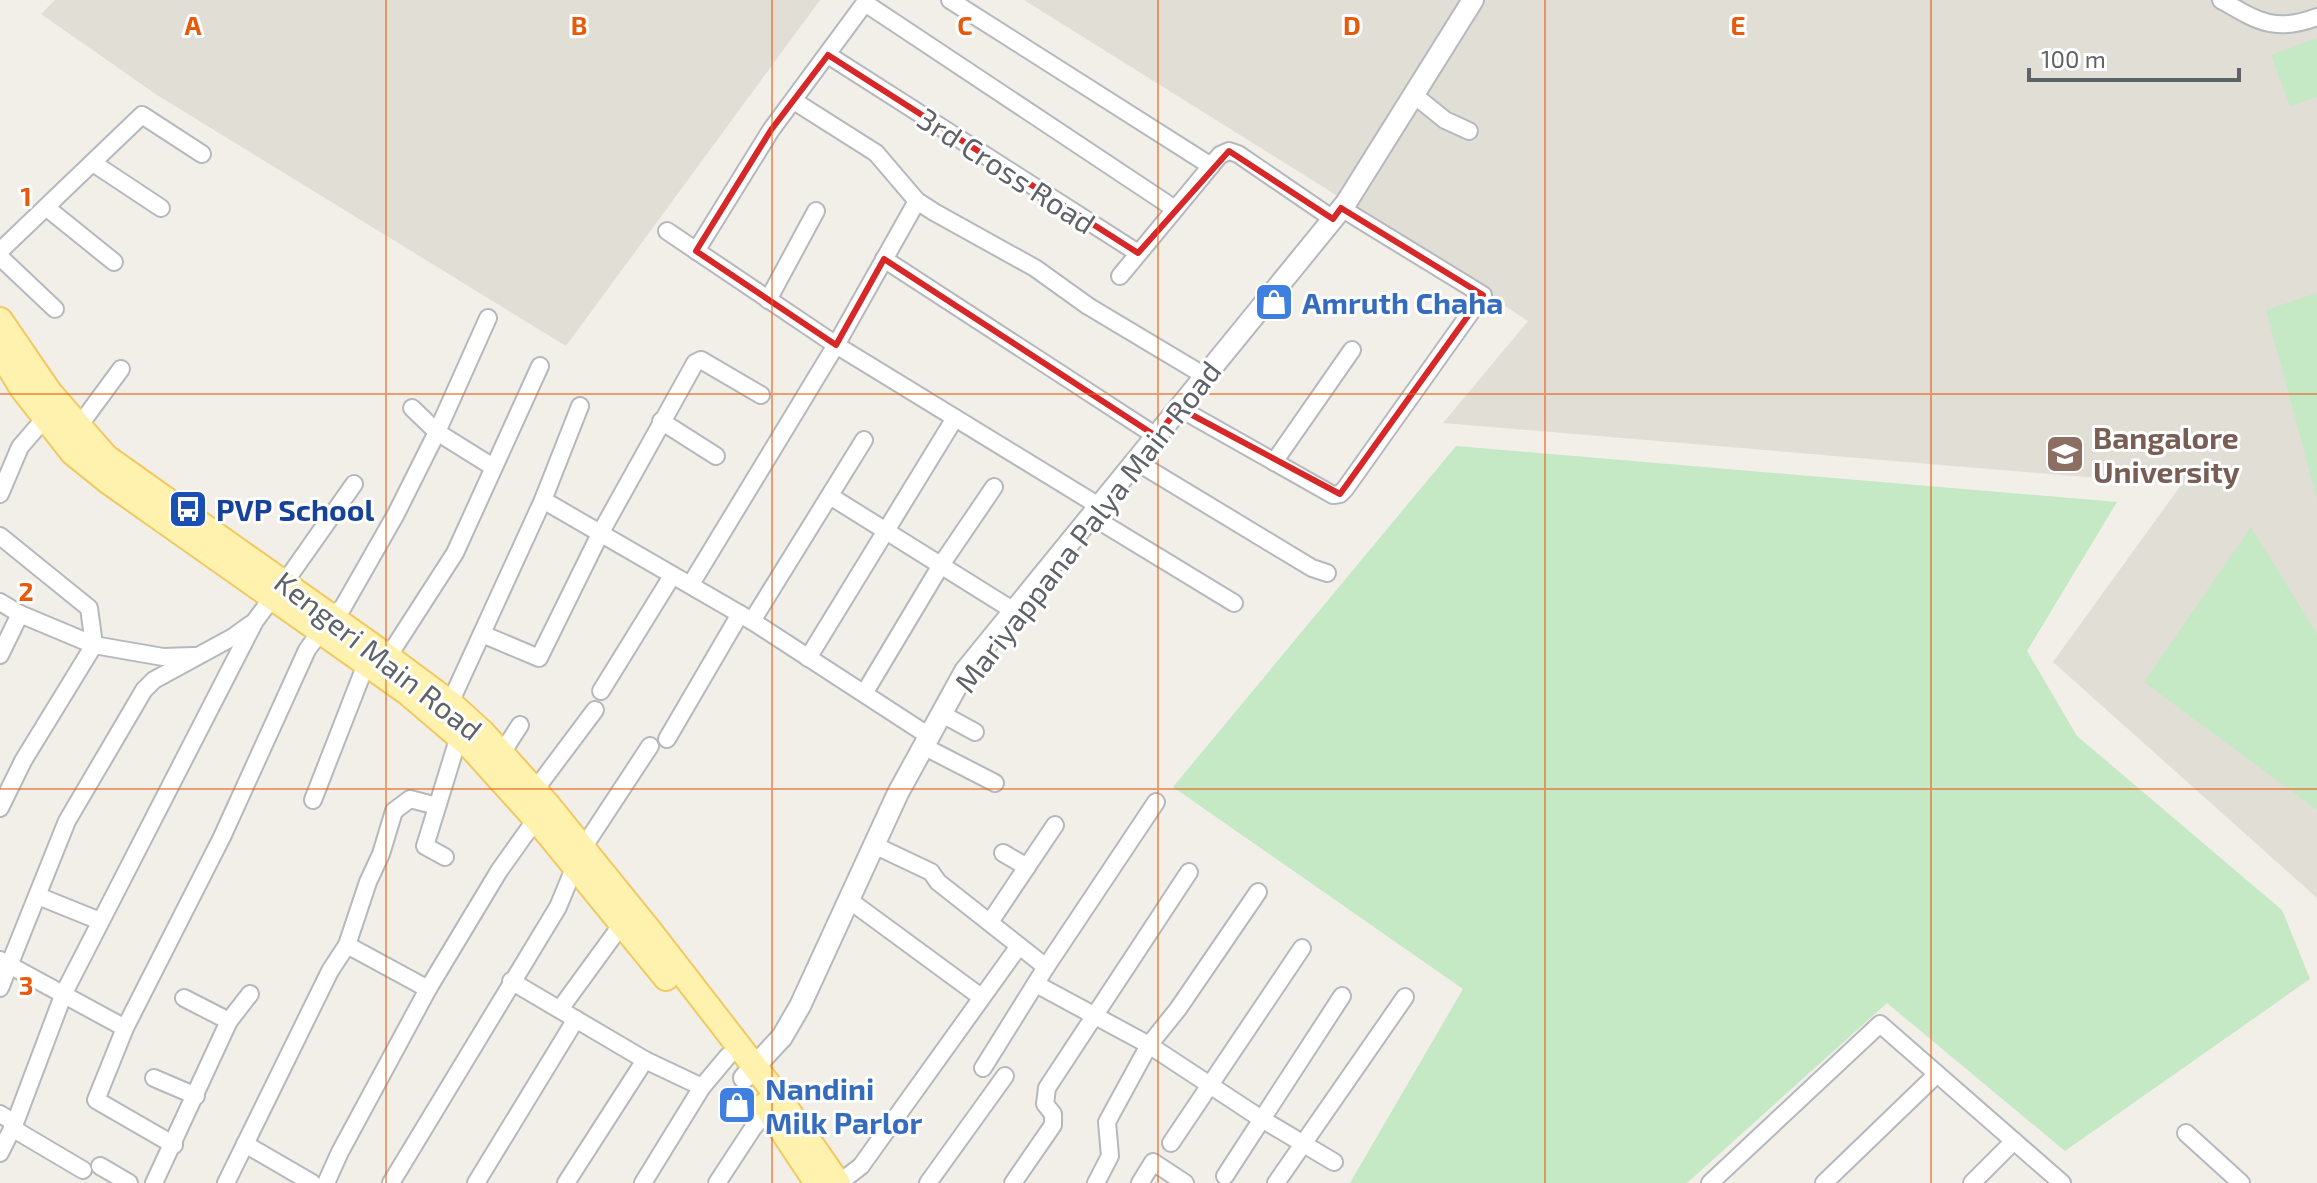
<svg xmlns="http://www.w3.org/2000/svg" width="2317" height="1183" font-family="'Exo 2',sans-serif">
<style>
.education{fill:#e1ded6}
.green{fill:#c5e8c5}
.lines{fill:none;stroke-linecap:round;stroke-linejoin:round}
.minor-casing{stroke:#b5b8bc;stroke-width:20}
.tertiary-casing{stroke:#b5b8bc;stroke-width:24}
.primary-casing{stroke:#f2c960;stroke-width:28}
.minor{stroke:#fff;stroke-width:16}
.tertiary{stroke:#fff;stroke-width:20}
.primary{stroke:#fff2af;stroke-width:24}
.marked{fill:none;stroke:#d62828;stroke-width:6;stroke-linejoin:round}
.grid{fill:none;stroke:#e8590c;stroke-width:2;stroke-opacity:0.55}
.labels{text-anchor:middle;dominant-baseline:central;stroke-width:6;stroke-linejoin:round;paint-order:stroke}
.street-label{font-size:30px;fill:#5f6368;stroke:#fff}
.shop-label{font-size:30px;font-weight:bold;fill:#366cbe;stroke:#fff;text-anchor:start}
.education-label{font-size:30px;font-weight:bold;fill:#785e54;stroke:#fff;text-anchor:start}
.transit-label{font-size:30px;font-weight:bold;fill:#164399;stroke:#fff;text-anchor:start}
.grid-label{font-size:26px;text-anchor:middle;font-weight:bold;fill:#e8590c;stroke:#fff;stroke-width:6;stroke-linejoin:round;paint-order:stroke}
</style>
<rect width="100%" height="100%" fill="#f1efe8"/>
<g class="education">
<polygon points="55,0 820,0 566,346 157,95 41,14"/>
<polygon points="1024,0 2317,0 2317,898 2053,662 2181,485 1443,423 1528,321 1325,188"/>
</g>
<g class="green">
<polygon points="2317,38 2317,97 2290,106 2271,55"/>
<polygon points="2317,293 2317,499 2266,310"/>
<polygon points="1456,446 2117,502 2027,651 2077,736 2282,910 2310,979 2065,1151 1887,1003 1687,1183 1350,1183 1463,989 1173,787"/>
<polygon points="2251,527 2317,634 2317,810 2144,682"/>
</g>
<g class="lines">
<defs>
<g id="minor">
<polyline points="950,0 1211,166"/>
<path d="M2221 0C2257 21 2275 33 2317 17"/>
<polyline points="865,3 1175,209"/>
<polyline points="828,55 1138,253"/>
<polyline points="1414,95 1445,120 1469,131"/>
<polyline points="794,101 876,153 917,201 934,212 1035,268 1088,306 1205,376"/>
<polyline points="93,163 161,208"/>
<polyline points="47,208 114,262"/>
<polyline points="667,231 836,345 1099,506"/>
<polyline points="0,251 142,115 202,154"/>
<polyline points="696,251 771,130 867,0"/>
<polyline points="0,257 55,309"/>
<polyline points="884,259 1156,436"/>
<polyline points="1120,276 1220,155 1229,151 1238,154 1333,219"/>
<polyline points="768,300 816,211"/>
<polyline points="412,408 437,432 493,467"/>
<polyline points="1179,408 1333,495 1340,494 1345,489 1483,295 1341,208"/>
<polyline points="661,421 716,456"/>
<polyline points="79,426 121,369"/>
<polyline points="1135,461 1312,568 1327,573"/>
<polyline points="1274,462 1352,350"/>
<polyline points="0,494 20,447 45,418"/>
<polyline points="830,496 1014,611"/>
<polyline points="543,500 752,621 929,736"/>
<polyline points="1091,516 1234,603"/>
<polyline points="0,536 89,608 94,645"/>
<polyline points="285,582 354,484"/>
<polyline points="691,584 836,345 917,201"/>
<polyline points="0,602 20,614 0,655"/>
<polyline points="20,614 94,645"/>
<polyline points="331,617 343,607 396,514 437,432 488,318"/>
<polyline points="752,621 864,440"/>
<polyline points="482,634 539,658 601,532 695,363 701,360 761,395"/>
<polyline points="388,657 455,553 540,366"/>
<polyline points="808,658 955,418"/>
<polyline points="601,691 672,576"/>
<polyline points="865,692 941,565 994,487"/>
<polyline points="450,703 543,500 580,406"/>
<polyline points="942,714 975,732"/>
<polyline points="667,739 740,614"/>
<polyline points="923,746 995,783"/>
<polyline points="502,753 520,725"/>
<polyline points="535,790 595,710"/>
<polyline points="313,800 366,664"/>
<polyline points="0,808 23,761 94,645 163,657 194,656"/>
<polyline points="874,845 931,872 938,882 1046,967"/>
<polyline points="583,848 650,746"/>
<polyline points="1003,853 1027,867"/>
<polyline points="445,857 425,846 459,736"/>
<polyline points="38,896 100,921"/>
<polyline points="849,900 981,997"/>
<polyline points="990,922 1055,825"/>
<polyline points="347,945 368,882 381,854 394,811 410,799 437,806"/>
<polyline points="0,960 125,1028"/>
<polyline points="511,981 645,1060 702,1087"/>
<polyline points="1036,984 1149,1045 1260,1118 1334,1162"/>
<polyline points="0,988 67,821 144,690 154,680 233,637 251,624"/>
<polyline points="184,998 229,1021"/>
<polyline points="560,1009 622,924"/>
<polyline points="983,1068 1046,967 1156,802"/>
<polyline points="154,1078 196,1096"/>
<polyline points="0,1114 15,1123"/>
<polyline points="12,1128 83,1170"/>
<polyline points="2186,1133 2241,1183"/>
<polyline points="1171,1143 1302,948"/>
<polyline points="245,1144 312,1183"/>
<polyline points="174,1145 96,1100 125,1028 222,837 307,650 320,632"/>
<polyline points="0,1153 15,1123 64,993 255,621 272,598"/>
<polyline points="100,1166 129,1183"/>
<polyline points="1225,1176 1342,996"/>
<polyline points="154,1183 229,1021 250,994"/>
<polyline points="226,1183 330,971 347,945 428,989"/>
<polyline points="326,1183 340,1152 428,989 499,871 536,819"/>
<polyline points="391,1183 558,907 575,866"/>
<polyline points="476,1183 576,1019"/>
<polyline points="566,1183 645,1060"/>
<polyline points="643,1183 702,1087 728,1056"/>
<polyline points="717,1183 753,1128 772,1106"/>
<polyline points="839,1183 861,1166 1019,946"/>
<polyline points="928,1183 1005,1076"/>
<polyline points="1013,1183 1053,1125 1053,1114 1045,1104 1047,1088 1189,872"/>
<polyline points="1096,1183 1110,1156 1107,1122 1149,1045 1178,1009 1258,892"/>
<polyline points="1140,1183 1153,1162 1185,1183"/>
<polyline points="1276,1183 1405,997"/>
<polyline points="1710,1183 1880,1024 2062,1183"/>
<polyline points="1824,1183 1937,1074"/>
<polyline points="1972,1183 2014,1141"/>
</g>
<polyline id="tertiary" points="744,1078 782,1037 800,1006 898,793 965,671 1346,203 1473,0"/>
<g id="primary">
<polyline points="0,320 50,393 106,457 388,657 450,703 483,733 547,804 649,930 779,1098 838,1183"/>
<polyline points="0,352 22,388 73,453 109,482 408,693 469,745 536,819 666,978"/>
<polyline points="765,1105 817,1183"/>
</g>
</defs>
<use href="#minor" class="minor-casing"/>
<use href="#tertiary" class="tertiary-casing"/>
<use href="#primary" class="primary-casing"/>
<use href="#minor" class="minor"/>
<use href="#tertiary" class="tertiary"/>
<use href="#primary" class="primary"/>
</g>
<path class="marked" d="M828 55 1138 253 1229 151 1333 219 1341 208 1483 295 1340 494 1179 408 1156 436 884 259 836 345 696 251 771 130Z"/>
<path class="grid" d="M386 0V1183M772 0V1183M1158 0V1183M1545 0V1183M1931 0V1183M0 394H2317M0 789H2317"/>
<defs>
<symbol id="shop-square" viewBox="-11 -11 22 22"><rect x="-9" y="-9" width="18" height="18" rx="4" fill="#3f7fe0" stroke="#fff"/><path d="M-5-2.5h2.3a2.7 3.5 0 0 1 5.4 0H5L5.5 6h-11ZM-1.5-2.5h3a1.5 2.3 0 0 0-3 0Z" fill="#fff"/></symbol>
<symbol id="university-square" viewBox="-11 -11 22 22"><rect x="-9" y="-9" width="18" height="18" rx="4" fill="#8d6e63" stroke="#fff"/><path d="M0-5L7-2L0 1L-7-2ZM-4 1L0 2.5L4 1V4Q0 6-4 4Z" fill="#fff"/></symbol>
<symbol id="bus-square" viewBox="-11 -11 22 22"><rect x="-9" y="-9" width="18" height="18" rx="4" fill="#1a4fb4" stroke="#fff"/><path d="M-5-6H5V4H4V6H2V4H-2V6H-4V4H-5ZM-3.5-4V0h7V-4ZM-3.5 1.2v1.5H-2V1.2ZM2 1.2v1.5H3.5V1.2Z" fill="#fff"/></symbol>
</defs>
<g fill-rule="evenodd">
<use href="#shop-square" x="1252" y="280" width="44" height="44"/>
<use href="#university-square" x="2043" y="432" width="44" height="44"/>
<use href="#bus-square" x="166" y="487" width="44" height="44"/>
<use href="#shop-square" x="715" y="1083" width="44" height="44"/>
</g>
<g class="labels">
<g class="street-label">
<text transform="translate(1007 170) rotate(33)">3rd Cross Road</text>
<text transform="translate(1087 526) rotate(-52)">Mariyappana Palya Main Road</text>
<text transform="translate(379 655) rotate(38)">Kengeri Main Road</text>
</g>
<g class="shop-label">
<text x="1302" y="302">Amruth Chaha</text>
<text x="765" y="1088">Nandini<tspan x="765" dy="34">Milk Parlor</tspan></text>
</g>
<g class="education-label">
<text x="2093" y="437">Bangalore<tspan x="2093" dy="34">University</tspan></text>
</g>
<g class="transit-label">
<text x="216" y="509">PVP School</text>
</g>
</g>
<g class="grid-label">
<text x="193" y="35">A</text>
<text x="579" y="35">B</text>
<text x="965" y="35">C</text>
<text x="1352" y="35">D</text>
<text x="1738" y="35">E</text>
<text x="26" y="206">1</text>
<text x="26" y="601">2</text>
<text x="26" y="995">3</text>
</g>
<path d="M2029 68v12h210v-12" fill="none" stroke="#5f6368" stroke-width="4"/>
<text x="2041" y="68" font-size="24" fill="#5f6368" stroke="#ffffff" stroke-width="6" paint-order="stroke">100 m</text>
</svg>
